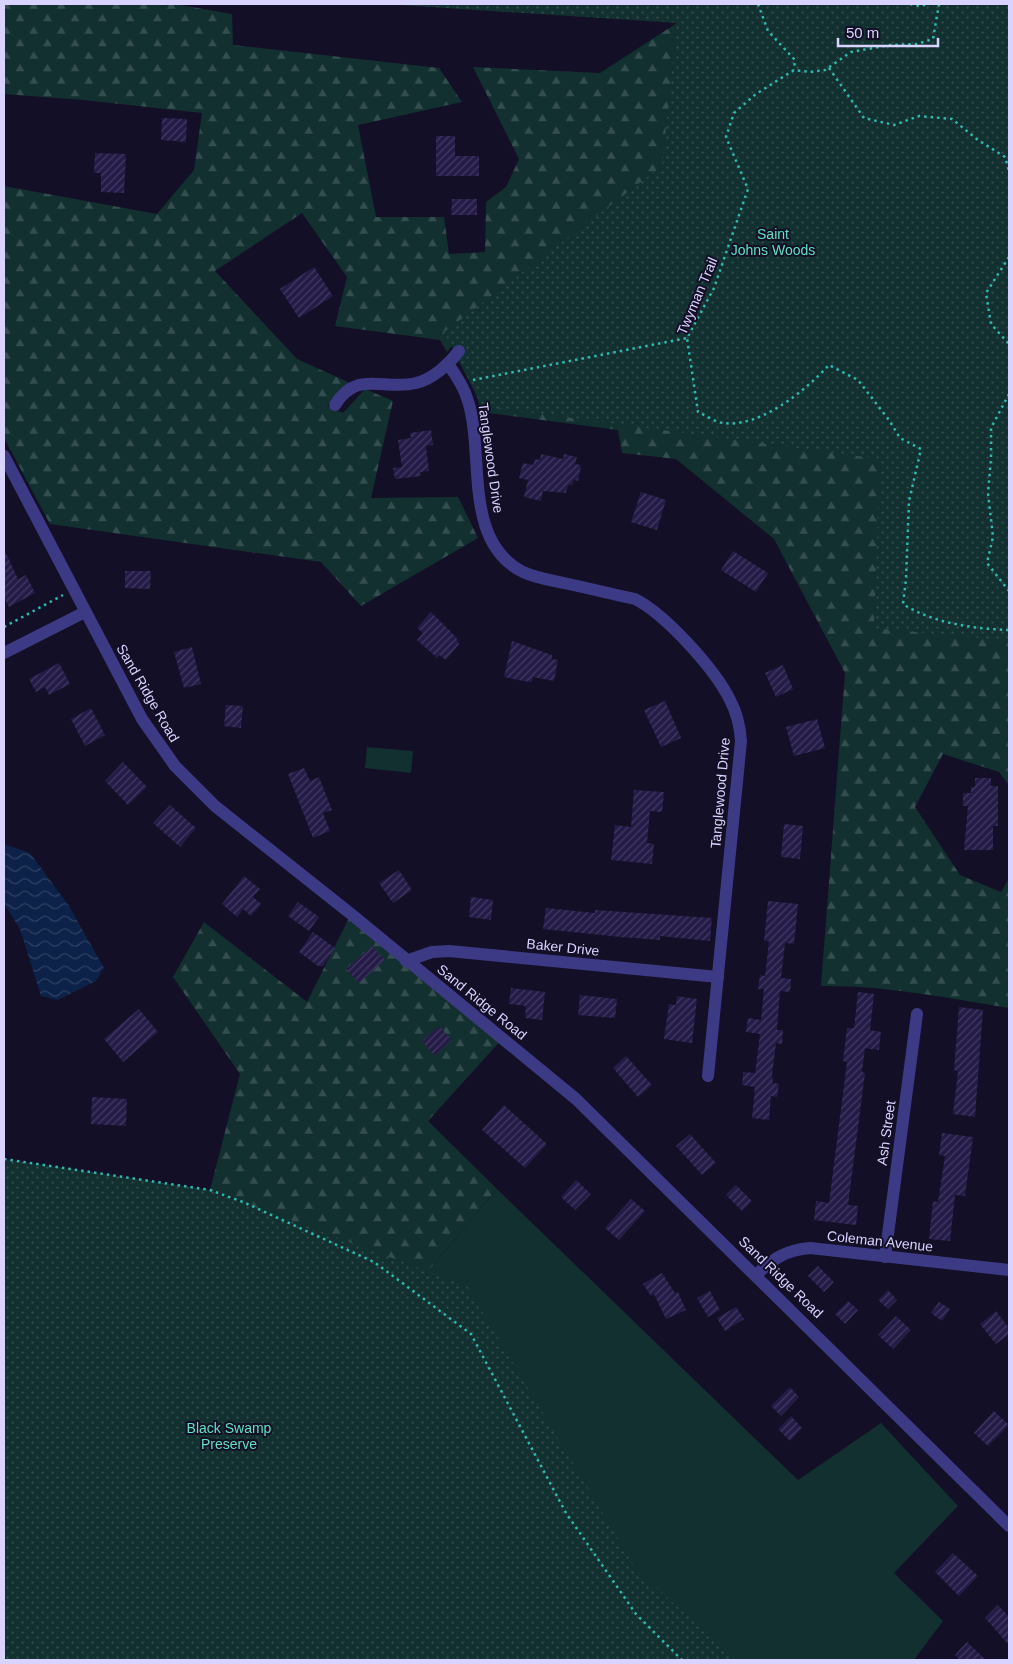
<svg xmlns="http://www.w3.org/2000/svg" width="1013" height="1664" font-family="Arial,sans-serif">
<style>
.green{fill:#12302f}
.forest{fill:url(#forest-firs)}
.park{fill:url(#park-dots)}
.water{fill:url(#water-waves)}
.building{fill:url(#building-hatch)}
.lines{fill:none;stroke-linecap:round;stroke-linejoin:round}
.path{stroke:#2fb8b0;stroke-width:2.5;stroke-dasharray:2.5 4;stroke-linecap:butt}
.minor{stroke:#3d3a85;stroke-width:12}
.labels{text-anchor:middle;dominant-baseline:central;stroke-width:4;stroke-linejoin:round;paint-order:stroke}
.park-label{font-size:14px;fill:#5fe0c0;stroke:#130f26}
.street-label{font-size:14px;fill:#d9d4ff;stroke:#130f26}
</style>
<defs>
<pattern id="forest-firs" width="22" height="20" patternUnits="userSpaceOnUse" patternTransform="scale(1.25)"><rect width="22" height="20" fill="#12302f"/><path d="M5 1l3.5 6h-7zM16 11l3.5 6h-7z" fill="#344d4e"/></pattern>
<pattern id="park-dots" width="8" height="8" patternUnits="userSpaceOnUse" patternTransform="scale(1.25)"><rect width="8" height="8" fill="#12302f"/><path d="M2 2h.1M6 6h.1" fill="none" stroke="#344d4e" stroke-width="1.8" stroke-linecap="round"/></pattern>
<pattern id="water-waves" width="16" height="10" patternUnits="userSpaceOnUse" patternTransform="scale(1.25)"><rect width="16" height="10" fill="#0c2248"/><path d="M0 5q4-4 8 0t8 0" fill="none" stroke="#2f4163"/></pattern>
<pattern id="building-hatch" width="6" height="6" patternUnits="userSpaceOnUse" patternTransform="scale(1.25)"><rect width="6" height="6" fill="#241b47"/><path d="M-1 1l2-2M0 6l6-6M5 7l2-2" fill="none" stroke="#433b63"/></pattern>
</defs>
<rect width="100%" height="100%" fill="#130f26"/>
<g class="green">
<polygon points="367,747 413,751 411,773 365,768"/>
<polygon points="497,1189 798,1480 881,1423 958,1506 894,1573 943,1621 914,1660 682,1660 412,1290"/>
</g>
<g class="forest">
<path d="M4 4H175L232 14 233 45 439 68 462 102 358 125 376 217H444L449 254 485 252 486 202 506 187 519 159 473 67 600 73 677 23 1009 36V785L999 772 943 754 915 807 960 875 1001 892 1009 878V1008C947 998 885 985 821 986L845 673 774 539 676 459 622 453 618 430 482 412 457 339 447 352 440 340 335 326 347 277 302 213 215 271 297 359 348 382 327 406 343 413 365 389 393 401 371 498 458 497 478 538 361 606 321 562 50 524 4 438V186L157 214 194 170 202 113 84 100 4 94Z"/>
<polygon points="351,914 503,1038 428,1121 497,1189 412,1290 243,1202 210,1190 240,1074 173,977 204,922 307,1002"/>
</g>
<g class="park">
<polygon points="384,4 1009,4 1009,641 874,628 880,459 482,406 444,332 662,166 677,23"/>
<polygon points="4,1159 210,1190 467,1286 636,1569 736,1660 4,1660"/>
</g>
<polygon class="water" points="4,844 30,853 69,906 104,968 96,981 58,1000 41,996 20,929 4,904"/>
<g class="building">
<polygon points="162,118 187,119 186,142 161,140"/>
<polygon points="436,136 455,136 455,156 479,156 479,176 436,176"/>
<polygon points="95,153 126,154 124,193 101,192 101,173 94,173"/>
<polygon points="452,199 477,199 477,215 451,215"/>
<polygon points="314,267 333,296 299,318 280,289"/>
<polygon points="431,430 433,445 426,446 429,471 420,472 421,476 395,479 393,468 402,467 398,440 411,438 410,433"/>
<polygon points="541,454 563,459 564,454 577,457 575,464 581,465 578,481 574,480 572,485 568,485 566,493 543,491 541,501 524,497 528,480 519,478 523,463 533,465 535,459 540,460"/>
<polygon points="641,492 666,500 657,530 631,522"/>
<polygon points="4,549 18,579 26,575 35,593 9,607 4,597"/>
<polygon points="733,551 768,573 756,592 721,570"/>
<polygon points="125,571 151,571 150,589 125,588"/>
<polygon points="431,612 456,637 459,644 446,660 439,655 437,658 417,640 423,633 417,628"/>
<polygon points="512,641 552,655 552,659 558,660 554,681 533,677 532,682 523,681 504,677"/>
<polygon points="192,647 201,684 184,688 174,652"/>
<polygon points="59,663 70,684 49,695 45,687 36,692 29,679"/>
<polygon points="783,665 793,689 776,697 765,673"/>
<polygon points="665,701 681,738 661,747 644,710"/>
<polygon points="226,705 243,706 241,728 224,726"/>
<polygon points="91,708 105,735 85,746 71,719"/>
<polygon points="817,719 825,748 794,756 786,727"/>
<polygon points="123,762 147,787 128,805 105,781"/>
<polygon points="304,768 310,781 319,777 332,810 323,813 330,831 313,838 288,774"/>
<polygon points="975,778 991,778 991,786 998,786 998,826 993,826 993,850 964,850 968,806 963,806 963,793 971,793 971,787 975,787"/>
<polygon points="634,790 664,792 662,812 650,811 647,843 654,844 652,864 611,860 615,825 631,827"/>
<polygon points="170,805 196,828 180,847 153,823"/>
<polygon points="784,824 803,826 800,859 781,857"/>
<polygon points="399,870 412,890 393,903 379,883"/>
<polygon points="244,876 260,889 253,897 261,904 251,916 243,909 237,917 222,904"/>
<polygon points="471,897 493,900 491,920 469,917"/>
<polygon points="768,901 798,904 794,944 785,943 781,978 791,979 790,992 780,991 777,1030 783,1030 782,1044 776,1043 772,1075 773,1083 779,1084 777,1097 771,1096 769,1120 752,1118 755,1087 742,1085 743,1072 755,1073 760,1034 746,1032 748,1018 761,1020 764,989 758,989 760,975 765,976 769,941 764,941"/>
<polygon points="298,902 319,917 309,931 288,916"/>
<polygon points="546,908 595,913 595,910 712,918 710,941 660,936 660,940 621,937 543,929"/>
<polygon points="313,932 335,948 323,966 318,966 299,952"/>
<polygon points="372,946 385,960 359,983 346,969"/>
<polygon points="511,988 545,992 542,1020 525,1018 526,1006 509,1004"/>
<polygon points="858,992 874,994 870,1030 881,1032 879,1050 865,1048 862,1072 865,1073 848,1205 858,1206 856,1225 814,1220 816,1201 829,1203 847,1062 843,1061 847,1028 854,1028"/>
<polygon points="580,995 617,999 615,1018 578,1015"/>
<polygon points="677,996 697,999 692,1043 664,1039 669,1004 676,1005"/>
<polygon points="959,1007 983,1010 975,1117 953,1114 958,1071 954,1070"/>
<polygon points="139,1009 158,1032 123,1062 104,1039"/>
<polygon points="439,1026 452,1040 435,1056 422,1041"/>
<polygon points="626,1056 652,1085 638,1097 613,1068"/>
<polygon points="92,1097 127,1099 126,1126 91,1124"/>
<polygon points="504,1105 547,1144 525,1168 482,1130"/>
<polygon points="942,1133 973,1137 965,1196 955,1195 950,1241 929,1239 933,1201 938,1202 945,1156 939,1155"/>
<polygon points="690,1134 716,1163 702,1175 676,1146"/>
<polygon points="576,1180 591,1194 575,1210 561,1197"/>
<polygon points="736,1185 752,1201 742,1211 726,1195"/>
<polygon points="631,1199 645,1211 619,1240 605,1228"/>
<polygon points="818,1266 834,1282 824,1292 808,1276"/>
<polygon points="662,1273 675,1293 678,1292 686,1310 666,1319 654,1294 651,1296 643,1284"/>
<polygon points="888,1290 897,1300 888,1309 878,1300"/>
<polygon points="710,1291 720,1310 708,1317 697,1298"/>
<polygon points="848,1301 858,1310 845,1324 835,1314"/>
<polygon points="939,1302 950,1309 942,1321 931,1313"/>
<polygon points="736,1307 744,1319 725,1331 717,1318"/>
<polygon points="996,1311 1009,1328 1009,1334 996,1344 980,1324"/>
<polygon points="896,1316 911,1330 893,1349 878,1335"/>
<polygon points="790,1387 799,1397 781,1416 771,1406"/>
<polygon points="994,1411 1009,1425 988,1446 974,1433"/>
<polygon points="791,1416 802,1428 790,1441 778,1429"/>
<polygon points="953,1553 978,1576 959,1596 935,1572"/>
<polygon points="998,1605 1009,1617 1009,1645 985,1618"/>
<polygon points="967,1642 986,1660 960,1660 955,1655"/>
</g>
<g class="lines">
<g class="path">
<polyline points="758,4 768,31 795,60 794,70"/>
<polyline points="910,4 920,6 928,4"/>
<path d="M939 4 933 39 917 44 890 45 851 52 825 70 810 72 794 70 756 94 734 113 726 137 748 189 714 288 687 338 698 412C705 415 715 422 723 423 760 428 805 391 829 365L858 380 889 420 900 438 921 449 909 501 906 579 903 604C932 623 975 629 1009 630"/>
<polyline points="829,68 864,118 894,125 919,116 952,119 978,140 1005,157 1009,171"/>
<polyline points="1009,257 986,293 991,324 1009,344"/>
<polyline points="473,380 687,338"/>
<polyline points="1009,394 991,428 991,459 988,493 993,537 987,563 1009,591"/>
<polyline points="4,627 63,595"/>
<polyline points="4,1159 210,1190 243,1202 374,1262 471,1334 566,1513 636,1614 682,1660"/>
</g>
<g class="minor">
<path d="M448 364C456 375 464 387 468 401 485 455 462 541 523 572 536 578 550 580 564 583 588 588 611 594 635 599 665 614 715 669 730 700 737 713 740 726 741 741L708 1076"/>
<path d="M335 405C357 369 383 391 416 383 433 379 449 364 459 351"/>
<polyline points="4,456 142,719 175,766 215,806 351,914 576,1099 1009,1526"/>
<polyline points="4,653 85,612"/>
<polyline points="406,961 432,952 449,951 718,977"/>
<polyline points="885,1257 917,1014"/>
<path d="M756 1275C774 1258 786 1250 810 1248L1009 1270"/>
</g>
</g>
<g class="labels">
<g class="park-label">
<text x="773" y="234">Saint<tspan x="773" dy="16">Johns Woods</tspan></text>
<text x="229" y="1428">Black Swamp<tspan x="229" dy="16">Preserve</tspan></text>
</g>
<g class="street-label">
<text transform="translate(697 296) rotate(-67)">Twyman Trail</text>
<text transform="translate(491 458) rotate(82)">Tanglewood Drive</text>
<text transform="translate(148 693) rotate(60)">Sand Ridge Road</text>
<text transform="translate(720 793) rotate(-85)">Tanglewood Drive</text>
<text transform="translate(563 947) rotate(6)">Baker Drive</text>
<text transform="translate(482 1002) rotate(39)">Sand Ridge Road</text>
<text transform="translate(886 1133) rotate(-82)">Ash Street</text>
<text transform="translate(880 1241) rotate(6)">Coleman Avenue</text>
<text transform="translate(781 1277) rotate(44)">Sand Ridge Road</text>
</g>
</g>
<rect width="1013" height="1664" fill="none" stroke="#d9d4ff" stroke-width="10"/>
<path d="M838 38v8h100v-8" fill="none" stroke="#d9d4ff" stroke-width="2.5"/>
<text x="846" y="38" font-size="15" fill="#d9d4ff" stroke="#130f26" stroke-width="4" paint-order="stroke">50 m</text>
</svg>
